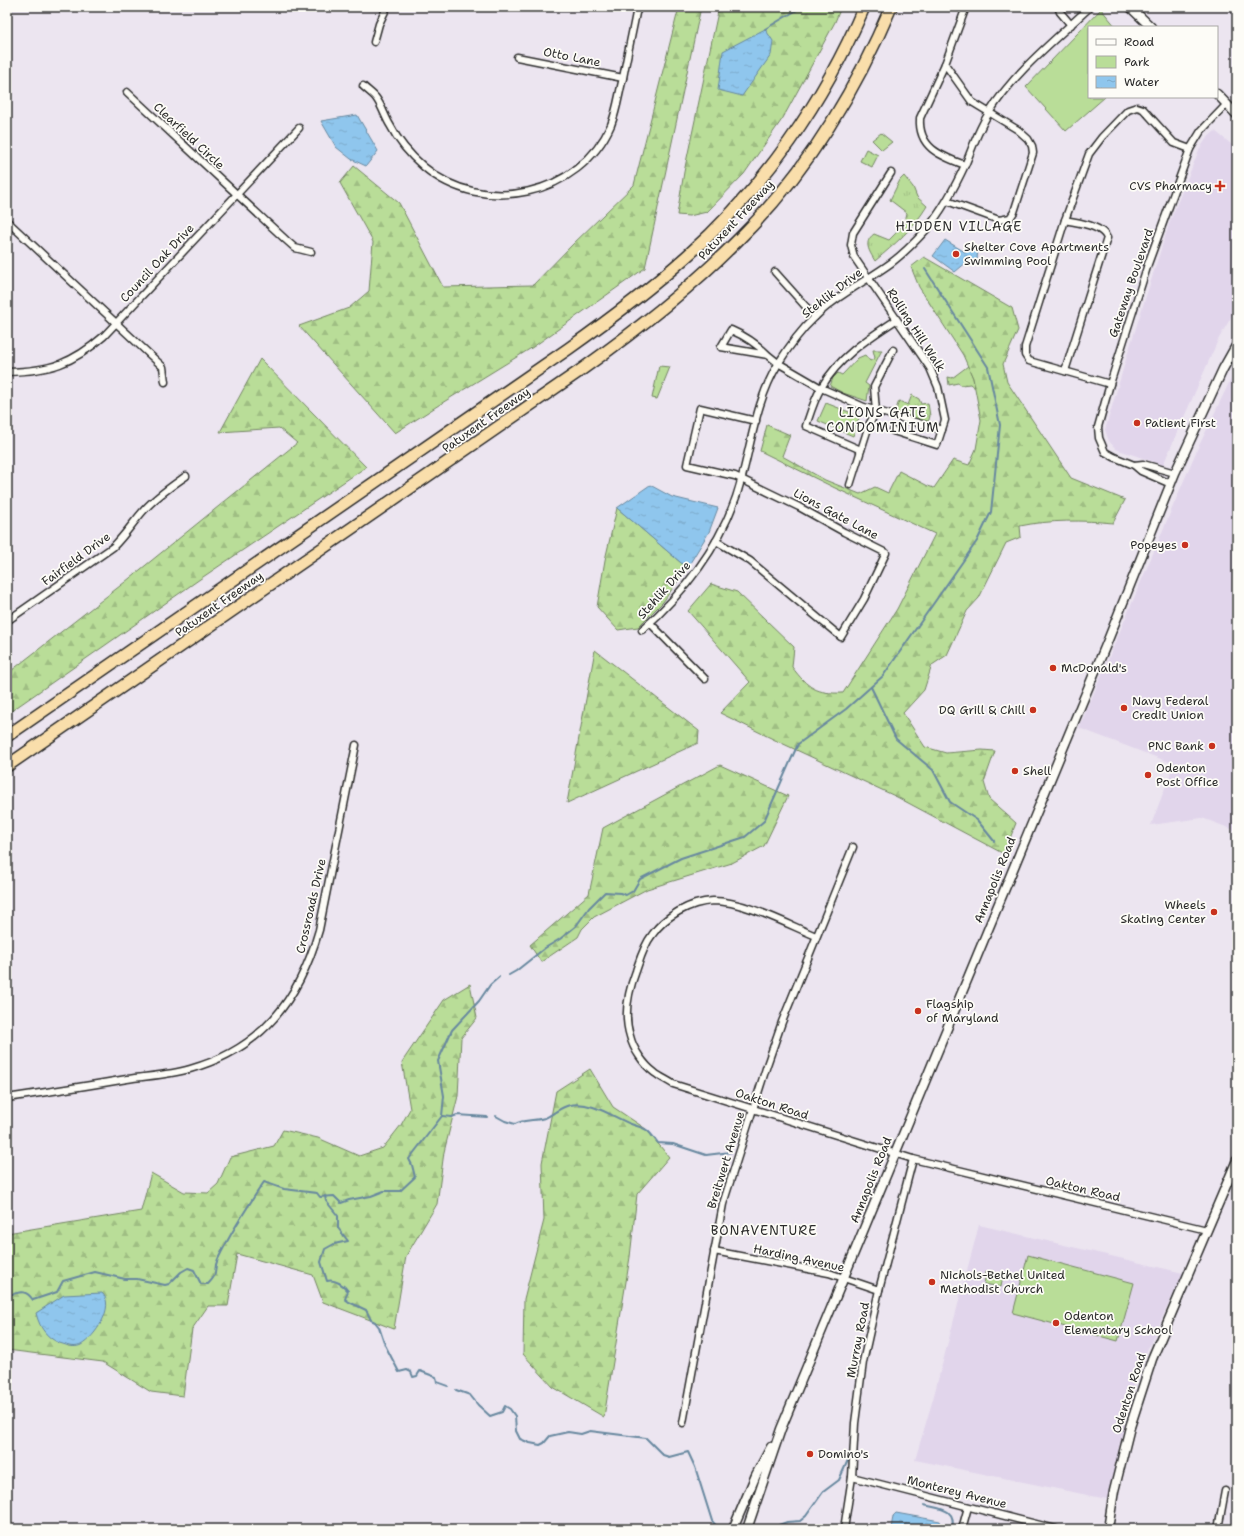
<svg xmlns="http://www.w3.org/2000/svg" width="1244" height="1536" font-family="'Shantell Sans',sans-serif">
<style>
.built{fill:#e1d5eb}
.grass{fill:url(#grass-tufts);stroke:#728462}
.forest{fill:url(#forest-firs);stroke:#728462}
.green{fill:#b9dd98;stroke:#728462}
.water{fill:url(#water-ripples);stroke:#67889f}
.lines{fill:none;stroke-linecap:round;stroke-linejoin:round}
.stream{stroke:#67889f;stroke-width:2}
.street-casing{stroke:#2b2b2b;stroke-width:9}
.secondary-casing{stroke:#2b2b2b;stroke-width:11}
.highway-casing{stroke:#2b2b2b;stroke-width:14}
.street{stroke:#fdfcf7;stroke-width:6}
.secondary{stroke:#fdfcf7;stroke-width:8}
.highway{stroke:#f9deab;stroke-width:11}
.poi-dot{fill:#c8321e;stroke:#fdfcf7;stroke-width:1.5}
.labels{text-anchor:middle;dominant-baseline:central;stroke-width:3.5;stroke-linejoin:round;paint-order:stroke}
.street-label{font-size:12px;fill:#2b2b2b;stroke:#fdfcf7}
.poi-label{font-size:12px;fill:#2b2b2b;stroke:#fdfcf7;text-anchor:start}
.neighbourhood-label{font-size:13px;letter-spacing:1px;fill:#2b2b2b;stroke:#fdfcf7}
</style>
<defs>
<pattern id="grass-tufts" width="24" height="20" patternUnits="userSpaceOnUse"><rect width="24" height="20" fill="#b9dd98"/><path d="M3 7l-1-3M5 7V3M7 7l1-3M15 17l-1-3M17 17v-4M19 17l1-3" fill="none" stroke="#9fbe83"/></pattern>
<pattern id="forest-firs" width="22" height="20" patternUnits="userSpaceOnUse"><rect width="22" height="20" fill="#b9dd98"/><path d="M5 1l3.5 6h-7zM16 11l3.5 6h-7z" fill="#9fbe83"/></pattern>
<pattern id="water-ripples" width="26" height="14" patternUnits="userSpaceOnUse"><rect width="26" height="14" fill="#8fc6ed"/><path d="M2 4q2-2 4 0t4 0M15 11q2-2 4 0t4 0" fill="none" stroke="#7caacb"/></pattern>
</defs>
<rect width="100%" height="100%" fill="#ece5f0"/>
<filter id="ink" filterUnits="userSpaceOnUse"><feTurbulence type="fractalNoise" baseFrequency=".025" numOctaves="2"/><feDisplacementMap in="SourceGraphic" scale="8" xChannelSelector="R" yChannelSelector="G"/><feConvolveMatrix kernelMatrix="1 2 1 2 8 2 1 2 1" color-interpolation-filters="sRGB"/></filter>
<g filter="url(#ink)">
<g class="built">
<polygon points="1215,131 1237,149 1237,307 1218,340 1163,465 1116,449 1109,441 1105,430 1127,356 1170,221 1199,150 1206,139"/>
<polygon points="1237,366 1237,831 1202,818 1151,825 1174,764 1079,728 1196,452"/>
<polygon points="979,1225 1183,1273 1136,1374 1107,1499 915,1460 933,1399"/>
</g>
<g class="grass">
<path d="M904 176 913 187 917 197 927 206C914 228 895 244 875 261 869 251 863 242 874 234L889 240C897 232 905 225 907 213L890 200 900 180Z"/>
<polygon points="968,366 973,378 975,388 970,384 961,385 958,383 949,385 948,377 952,378"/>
<polygon points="912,395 919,399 921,404 928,403 930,416 928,423 895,412 899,401 908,405"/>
</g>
<g class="forest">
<polygon points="679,7 701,7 645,268 533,347 442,403 395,433 299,326 349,308 369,291 373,242 340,183 354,166 399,203 443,287 533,285 572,245 634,185"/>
<polygon points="719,7 841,7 835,22 783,118 744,174 707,212 689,216 677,215 684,172"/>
<path d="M924 257 1012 308 1018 330 1003 364 1007 382 1071 478 1125 500 1113 523C1085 520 1048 520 1020 526L1021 537 1006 543 979 598 967 611 947 655 932 665 924 690 903 713 925 747 946 753 982 750 995 751 984 782 989 799 1016 823 1004 854 897 797 775 740 720 713 750 682 688 611 711 584 737 592 794 647 792 667C808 688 816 694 843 693L897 609 935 534 835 488 760 451 767 425 790 435 782 456 825 480 860 494 875 487 888 493 899 471 928 486 934 488 953 460 969 465 976 449 981 420 973 378 963 355 919 287 911 267Z"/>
<polygon points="260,359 366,467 200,579 7,714 7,674 125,582 297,443 279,428 220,432"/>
<polygon points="617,508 687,568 663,602 638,627 618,630 597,607 605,560"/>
<polygon points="595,650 699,731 698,743 567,803"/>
<polygon points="720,765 788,796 764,846 732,863 647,889 594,917 582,929 578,937 541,962 530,945 589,894 603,828"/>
<polygon points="470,984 477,1018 461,1038 458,1096 444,1152 437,1204 406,1256 394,1329 323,1302 313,1275 237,1254 228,1306 208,1306 192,1329 183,1396 151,1392 103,1362 7,1350 7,1233 141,1211 151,1173 184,1192 208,1193 218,1184 230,1157 274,1146 283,1130 318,1138 359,1156 383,1148 401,1125 410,1109 402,1062 444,1000"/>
<polygon points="590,1069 613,1107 646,1129 669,1157 637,1194 630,1257 604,1417 553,1387 523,1354 524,1299 544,1220 542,1163 556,1091"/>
</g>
<g class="green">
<polygon points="1101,9 1116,27 1089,27 1089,97 1105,97 1066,131 1026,87"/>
<polygon points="881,133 892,142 882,150 872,140"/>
<polygon points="866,149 878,155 872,167 860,161"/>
<polygon points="873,350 882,350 865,383 869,386 867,401 843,393 830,386 833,378 838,373 842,375 858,358 865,355 870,361 875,358"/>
<polygon points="659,366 670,367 657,399 652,398"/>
<polygon points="826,403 849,412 859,418 853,436 818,421"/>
<polygon points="1028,1255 1134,1283 1118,1341 1013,1313"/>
<polygon points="986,1272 1003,1276 1001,1287 984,1284"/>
</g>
<g class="water">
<polygon points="765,29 773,41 771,55 742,96 718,90 723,51"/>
<polygon points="357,115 378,151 366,166 351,159 336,147 321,121"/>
<polygon points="945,240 965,252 971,246 978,248 977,260 968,261 955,272 933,256"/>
<polygon points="650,485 672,497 718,508 709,532 687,568 617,508"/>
<path d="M102 1293C116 1306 95 1337 81 1345 77 1347 71 1347 66 1345 49 1341 40 1330 36 1313L64 1295Z"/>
<polygon points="896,1513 940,1521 943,1529 891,1529 893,1516"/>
</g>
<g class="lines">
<g class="stream">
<polyline points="765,29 802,7"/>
<polyline points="871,687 896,739 933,770 950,802 977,820 994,841"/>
<polyline points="509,975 516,971 545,948 560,939 576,926 589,908 605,892 620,893 626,895 633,891 640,879 681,858 745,837 764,821 798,744 846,709 883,676 977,541 991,512 1000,425 988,367 925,269"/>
<polyline points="442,1116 452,1117 457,1115 487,1117"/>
<path d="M496 1116 505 1121 515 1124C524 1119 535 1121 545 1118 554 1114 560 1107 570 1105 592 1101 611 1116 631 1124 636 1126 643 1127 648 1131 651 1134 655 1139 658 1143L673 1144 706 1155 731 1152"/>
<path d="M325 1196 326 1201 338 1216V1228L348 1241 334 1244 325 1249 321 1262 327 1281C335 1279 344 1285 348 1291L345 1299 349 1302 366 1310 371 1320 375 1322 379 1327 385 1345 399 1372 407 1370 411 1372 413 1377 417 1376 420 1371 436 1377 437 1382 448 1386"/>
<path d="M7 1295C19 1294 24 1287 33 1300L57 1292 63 1281 95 1272 125 1279H137L165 1285 169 1284 181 1272 188 1268 194 1270 201 1284H208C220 1272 212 1271 218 1259 231 1232 247 1207 264 1182L284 1189 317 1193 320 1197 334 1196 341 1203 349 1200 371 1196 384 1191H400L415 1177 412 1165 409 1159 442 1116 444 1096 438 1061 452 1030 479 1001 490 985 499 977"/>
<polyline points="456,1390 470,1395 478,1405 490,1416 502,1412 505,1406 510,1409 515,1416 516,1431 520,1439 530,1443 540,1445 544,1443 550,1436 568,1432 581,1434 590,1431 646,1438 663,1455 669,1457 688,1452 695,1467 712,1521 719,1529"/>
<path d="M924 1505C939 1509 957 1508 952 1529"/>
<polyline points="776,1529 779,1525 787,1522 800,1521 806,1516 823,1492 839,1480 848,1460"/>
</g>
<defs>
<g id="street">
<polyline points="1058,7 1060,12 1071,25"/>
<polyline points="374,42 379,24 387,7"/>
<polyline points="517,57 623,78"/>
<polyline points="945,64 972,102 1018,130 1028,139 1032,146 1033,153 1014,212 1010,218 999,220 947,201"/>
<path d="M363 86C367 90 373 94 376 98 382 106 385 117 390 125 398 141 410 155 424 167 483 217 580 196 611 125 617 110 619 93 623 78 627 56 632 34 636 13L639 7"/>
<polyline points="127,92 286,240 295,248 311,252"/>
<path d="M965 165C941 156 918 148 920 118L945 64 966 7"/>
<polyline points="891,173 853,233 851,245 854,257 930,368 938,387 945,420 937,445 893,431"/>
<polyline points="7,221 163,367 165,382"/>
<polyline points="775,272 815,317"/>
<path d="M768 355C757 344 745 336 731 330L721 347 768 355 778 363 821 388 864 407 942 430"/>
<path d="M1065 371 1107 238C1102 225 1078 223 1065 220"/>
<path d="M7 372C50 371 72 364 104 336L299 128"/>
<polyline points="1110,384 1029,361 1025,355 1025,347 1065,220 1089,154 1102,137 1128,110 1137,107 1143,109 1174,143 1190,149"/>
<path d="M861 450 806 426C810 414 814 400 821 388 839 357 867 339 896 320"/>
<polyline points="1134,465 1143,464 1175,473"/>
<polyline points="1171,484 1141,471 1134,465 1114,457 1105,452 1099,438 1098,427 1110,384 1148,264 1190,149 1201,131 1227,104"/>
<polyline points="850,485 869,425 876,411 874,387 893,350"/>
<polyline points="716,541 750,561 841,637 864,599 886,553 844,532 799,507 735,476 687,465 700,408 756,421"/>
<path d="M7 621 113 547C125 535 134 521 145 509 157 496 172 486 186 476"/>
<polyline points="650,623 705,679"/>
<path d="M642 630C688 589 727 537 742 477 752 439 757 399 778 364 788 348 800 331 814 318 836 296 866 281 891 263 903 254 915 242 926 230 943 210 955 187 966 163 973 146 979 128 989 113 1015 71 1055 40 1090 7"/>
<path d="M816 936C787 924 744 901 713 901 690 902 665 916 652 935 644 945 640 959 636 971 628 992 623 1014 630 1036 633 1049 644 1065 655 1073 660 1077 667 1080 673 1084L913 1159 1207 1230"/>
<path d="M7 1098C47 1092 87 1086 127 1079 147 1076 170 1075 190 1069 262 1049 299 1000 319 930L356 745"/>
<polyline points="714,1251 829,1273 879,1290"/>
<polyline points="683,1423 723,1204 767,1065 782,1022 853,847"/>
<polyline points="852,1477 1056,1529"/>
<polyline points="844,1529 852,1477 855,1423 863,1362 879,1290 913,1159"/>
<polyline points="962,1529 968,1507"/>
<polyline points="1218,1529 1225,1491"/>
</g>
<g id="secondary">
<polyline points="1130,7 1151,27"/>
<polyline points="1217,94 1237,115"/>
<polyline points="733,1529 756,1475 771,1447"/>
<polyline points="747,1529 781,1429 1108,640 1175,473 1223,369 1237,344"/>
<polyline points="1108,1529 1114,1491 1130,1427 1152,1359 1237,1160"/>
</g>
<g id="highway">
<path d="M7 736 568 349C609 320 649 290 687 256 764 188 824 101 864 7"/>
<path d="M7 766 581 370C637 330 691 288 739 239 805 174 855 92 891 7"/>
</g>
</defs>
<use href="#street" class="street-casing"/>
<use href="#secondary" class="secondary-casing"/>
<use href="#highway" class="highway-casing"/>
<use href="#street" class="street"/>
<use href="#secondary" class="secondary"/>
<use href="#highway" class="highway"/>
</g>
</g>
<g class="poi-dot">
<path d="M1218 180h4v4h4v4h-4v4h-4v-4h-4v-4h4z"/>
<circle cx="956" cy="254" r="4"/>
<circle cx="1137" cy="423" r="4"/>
<circle cx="1185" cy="545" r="4"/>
<circle cx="1053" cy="668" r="4"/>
<circle cx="1124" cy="708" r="4"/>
<circle cx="1033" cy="710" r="4"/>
<circle cx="1212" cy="746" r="4"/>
<circle cx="1015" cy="771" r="4"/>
<circle cx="1148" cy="775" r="4"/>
<circle cx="1214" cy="912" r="4"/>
<circle cx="918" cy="1011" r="4"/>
<circle cx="932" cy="1282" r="4"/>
<circle cx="1056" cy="1323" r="4"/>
<circle cx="810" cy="1454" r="4"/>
</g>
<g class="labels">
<g class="street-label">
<text transform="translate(572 57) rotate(11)">Otto Lane</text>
<text transform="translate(189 136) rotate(43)">Clearfield Circle</text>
<text transform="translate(736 220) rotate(-47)">Patuxent Freeway</text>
<text transform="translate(157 263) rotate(-47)">Council Oak Drive</text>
<text transform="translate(1131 283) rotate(-71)">Gateway Boulevard</text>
<text transform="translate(832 293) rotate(-38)">Stehlik Drive</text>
<text transform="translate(916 330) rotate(57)">Rolling Hill Walk</text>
<text transform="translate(486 420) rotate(-35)">Patuxent Freeway</text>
<text transform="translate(836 514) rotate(28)">Lions Gate Lane</text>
<text transform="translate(76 559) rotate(-36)">Fairfield Drive</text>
<text transform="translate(664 590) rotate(-48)">Stehlik Drive</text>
<text transform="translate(219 604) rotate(-35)">Patuxent Freeway</text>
<text transform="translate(995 880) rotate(-68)">Annapolis Road</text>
<text transform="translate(311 906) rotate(-77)">Crossroads Drive</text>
<text transform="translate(772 1104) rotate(18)">Oakton Road</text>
<text transform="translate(726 1160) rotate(-73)">Breitwert Avenue</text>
<text transform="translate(871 1180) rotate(-68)">Annapolis Road</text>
<text transform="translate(1083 1189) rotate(13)">Oakton Road</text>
<text transform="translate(799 1258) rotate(12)">Harding Avenue</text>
<text transform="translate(858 1340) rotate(-79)">Murray Road</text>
<text transform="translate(1129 1393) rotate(-72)">Odenton Road</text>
<text transform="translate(957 1492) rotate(14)">Monterey Avenue</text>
</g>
<g class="poi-label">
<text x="1212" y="186" text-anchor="end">CVS Pharmacy</text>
<text x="964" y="247">Shelter Cove Apartments<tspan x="964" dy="14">Swimming Pool</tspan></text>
<text x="1145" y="423">Patient First</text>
<text x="1177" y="545" text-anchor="end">Popeyes</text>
<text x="1061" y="668">McDonald's</text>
<text x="1132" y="701">Navy Federal<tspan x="1132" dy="14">Credit Union</tspan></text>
<text x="1025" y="710" text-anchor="end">DQ Grill &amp; Chill</text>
<text x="1204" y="746" text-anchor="end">PNC Bank</text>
<text x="1156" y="768">Odenton<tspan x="1156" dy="14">Post Office</tspan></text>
<text x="1023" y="771">Shell</text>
<text x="1206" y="905" text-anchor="end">Wheels<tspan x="1206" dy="14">Skating Center</tspan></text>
<text x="926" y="1004">Flagship<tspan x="926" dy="14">of Maryland</tspan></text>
<text x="940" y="1275">Nichols-Bethel United<tspan x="940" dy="14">Methodist Church</tspan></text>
<text x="1064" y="1316">Odenton<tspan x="1064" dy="14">Elementary School</tspan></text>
<text x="818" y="1454">Domino's</text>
</g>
<g class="neighbourhood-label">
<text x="959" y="226">HIDDEN VILLAGE</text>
<text x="883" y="412">LIONS GATE<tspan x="883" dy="15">CONDOMINIUM</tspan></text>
<text x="764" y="1230">BONAVENTURE</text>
</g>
</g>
<rect width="1244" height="1536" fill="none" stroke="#fdfcf7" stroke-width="24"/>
<rect x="12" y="12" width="1220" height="1512" fill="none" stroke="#2b2b2b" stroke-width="1.5" filter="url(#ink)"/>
<rect x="1088" y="26" width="130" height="72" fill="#fdfcf7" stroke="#a9a8a5"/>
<rect x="1096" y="39" width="20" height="6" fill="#fdfcf7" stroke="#a9a8a5"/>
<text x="1124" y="46" font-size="12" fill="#2b2b2b">Road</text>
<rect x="1096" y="56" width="20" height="12" fill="#b9dd98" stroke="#a9a8a5"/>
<text x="1124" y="66" font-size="12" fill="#2b2b2b">Park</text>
<rect x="1096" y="76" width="20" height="12" fill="url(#water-ripples)" stroke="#a9a8a5"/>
<text x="1124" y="86" font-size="12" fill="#2b2b2b">Water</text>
</svg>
